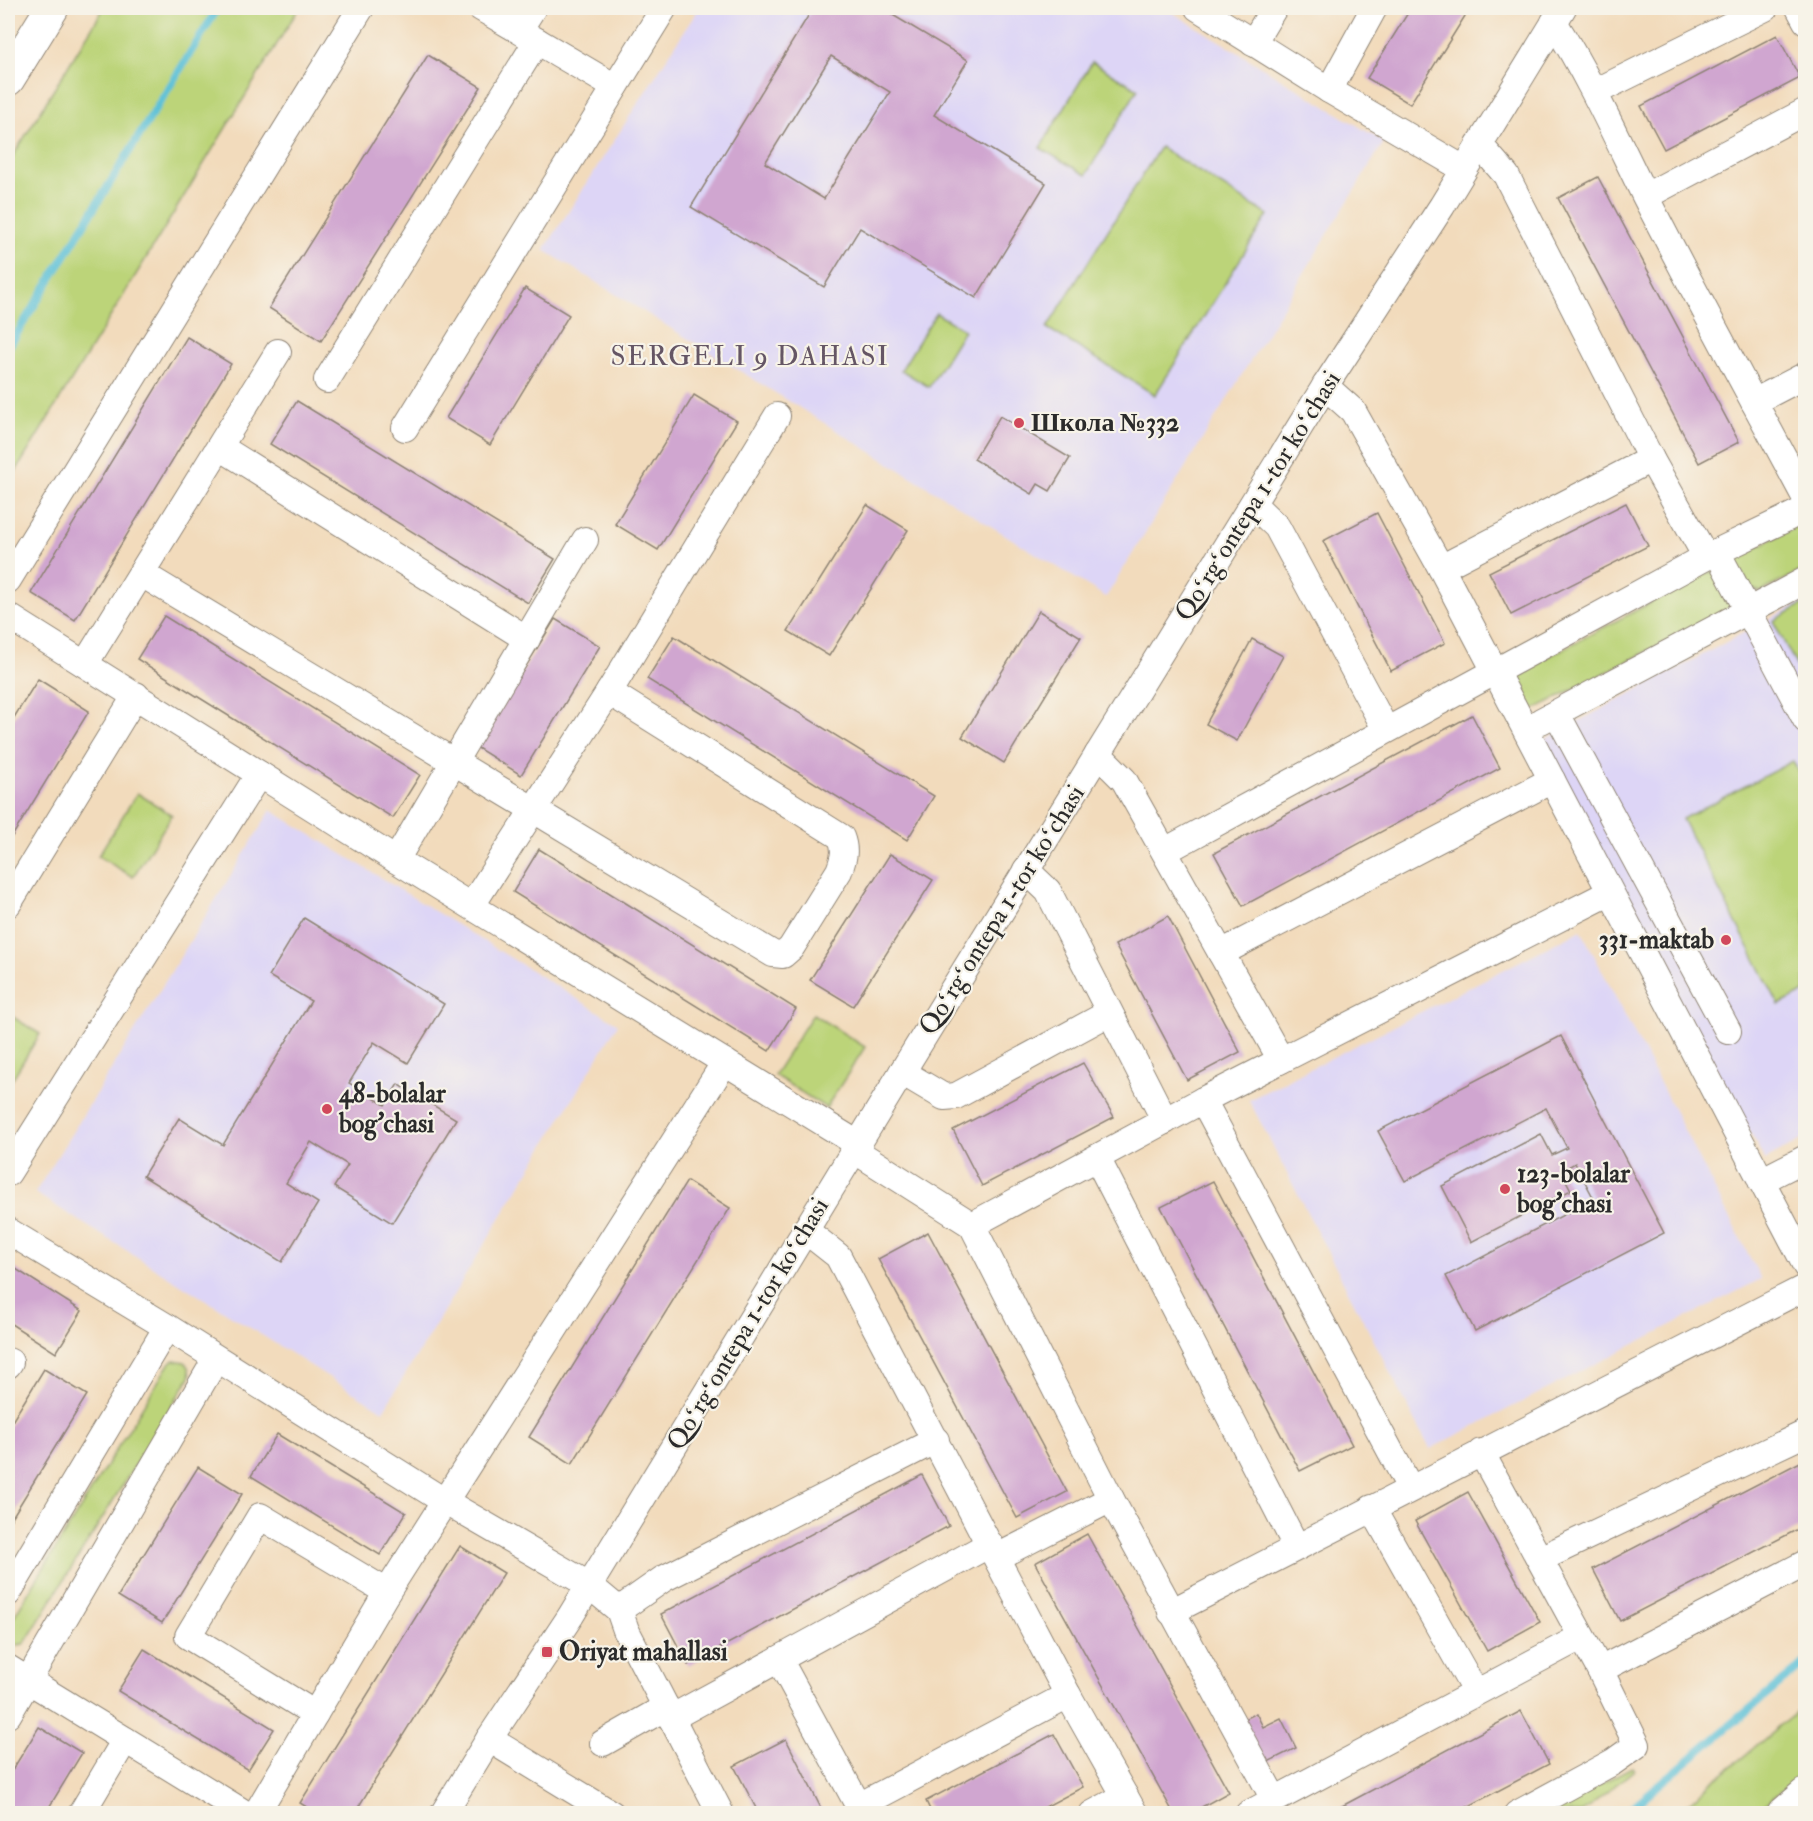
<svg xmlns="http://www.w3.org/2000/svg" width="1813" height="1821" font-family="'IM FELL Double Pica',serif">
<style>
.built{fill:#ddd5f6}
.green{fill:#bcd479;stroke:#748052;stroke-width:1.5}
.lines{fill:none;stroke-linecap:round;stroke-linejoin:round}
.stream{stroke:#5ac0d7;stroke-width:8}
.building{fill:#d0a6d0;fill-rule:evenodd}
.minor-casing{stroke:#8e8374;stroke-width:28}
.major-casing{stroke:#8e8374;stroke-width:35}
.highway-casing{stroke:#8e8374;stroke-width:35}
.minor{stroke:#fff;stroke-width:26}
.major{stroke:#fff;stroke-width:33}
.highway{stroke:#fff;stroke-width:33}
.poi-dot{fill:#d1495b;stroke:#f7f3e8;stroke-width:2}
.labels{text-anchor:middle;dominant-baseline:central;stroke-width:4.5;stroke-linejoin:round;paint-order:stroke}
.poi-label{font-size:26px;font-weight:bold;fill:#2b2b2b;stroke:#f7f3e8;text-anchor:start}
.street-label{font-size:26px;fill:#2b2b2b;stroke:#f7f3e8}
.neighbourhood-label{font-size:27px;letter-spacing:1.5px;fill:#655665;stroke:#f7f3e8}
</style>
<rect width="100%" height="100%" fill="#f7f3e8"/>
<filter id="ink" filterUnits="userSpaceOnUse"><feTurbulence type="fractalNoise" baseFrequency=".0167" numOctaves="2"/><feDisplacementMap in="SourceGraphic" scale="12" xChannelSelector="R" yChannelSelector="G"/><feConvolveMatrix kernelMatrix="1 2 1 2 8 2 1 2 1" color-interpolation-filters="sRGB"/></filter>
<filter id="wash" filterUnits="userSpaceOnUse"><feTurbulence type="fractalNoise" baseFrequency=".008" numOctaves="4" result="noise"/><feDisplacementMap in="SourceGraphic" scale="24" xChannelSelector="R" yChannelSelector="G"/><feGaussianBlur stdDeviation="1.35" result="paint"/><feColorMatrix in="noise" values="0 0 0 0 0 0 0 0 0 0 0 0 0 0 0 0 0 1.4 0 .05"/><feComposite in="paint" operator="in"/></filter>
<g filter="url(#wash)">
<rect width="100%" height="100%" fill="#f2dbbc"/>
<g class="built">
<polygon points="699,8 1165,8 1384,142 1106,597 544,250"/>
<polygon points="1805,600 1805,1138 1765,1160 1540,742"/>
<polygon points="271,810 618,1024 383,1411 35,1193"/>
<polygon points="1581,930 1761,1279 1430,1449 1249,1100"/>
</g>
<g class="green">
<polygon points="104,8 299,8 8,484 8,164"/>
<polygon points="1092,62 1138,89 1086,175 1040,148"/>
<polygon points="1160,147 1268,215 1155,395 1047,328"/>
<polygon points="936,313 964,330 929,387 901,370"/>
<polygon points="1805,522 1805,569 1761,592 1751,589 1733,559"/>
<polygon points="1713,570 1731,602 1731,607 1726,611 1529,712 1511,676"/>
<polygon points="1805,603 1805,682 1773,621"/>
<polygon points="1793,761 1805,784 1805,992 1779,1005 1682,819"/>
<polygon points="137,793 172,815 133,877 98,856"/>
<polygon points="8,1014 40,1034 8,1086"/>
<polygon points="813,1014 865,1047 826,1108 774,1075"/>
<path d="M174 1360 185 1362 189 1367 191 1375 25 1643C19 1646 13 1645 8 1641V1626L170 1362Z"/>
<polygon points="1805,1705 1805,1771 1755,1813 1676,1813"/>
<polygon points="1632,1767 1634,1770 1581,1813 1545,1813"/>
</g>
<g class="lines">
<g class="stream">
<polyline points="8,348 218,8"/>
<polyline points="1624,1814 1806,1662"/>
</g>
</g>
<g id="blocks">
<g class="building">
<path d="M813 8H881L968 60 934 115 1046 183 976 298 860 228 824 287 691 207ZM831 56 890 92 824 199 765 163Z"/>
<polygon points="1411,8 1470,8 1410,104 1367,78"/>
<polygon points="1777,35 1800,78 1664,149 1641,106"/>
<polygon points="428,55 481,87 321,341 269,308"/>
<polygon points="1598,177 1739,442 1699,463 1558,198"/>
<polygon points="525,288 569,315 490,445 446,418"/>
<polygon points="187,337 231,364 75,620 31,593"/>
<polygon points="694,395 737,421 658,550 615,524"/>
<polygon points="297,401 555,559 528,603 270,444"/>
<polygon points="1000,416 1070,458 1050,491 1038,484 1032,494 974,459"/>
<polygon points="1626,503 1648,546 1511,615 1489,572"/>
<polygon points="867,505 908,530 829,656 788,631"/>
<polygon points="1377,513 1445,643 1391,671 1323,541"/>
<polygon points="1039,611 1081,637 1004,763 962,737"/>
<polygon points="164,616 420,775 393,818 137,659"/>
<polygon points="555,619 600,646 521,775 476,747"/>
<polygon points="674,636 934,796 907,840 647,679"/>
<polygon points="1252,639 1283,656 1237,741 1206,724"/>
<polygon points="38,679 89,711 8,843 8,727"/>
<polygon points="1472,715 1500,768 1243,906 1214,853"/>
<polygon points="539,849 796,1009 769,1051 513,892"/>
<polygon points="890,854 933,880 853,1006 810,980"/>
<polygon points="1168,916 1240,1052 1187,1080 1115,945"/>
<polygon points="304,918 444,1004 408,1063 374,1042 349,1083 385,1105 398,1084 456,1119 392,1223 334,1187 348,1165 311,1142 286,1183 318,1203 282,1262 143,1176 179,1118 223,1145 311,1001 269,976"/>
<polygon points="1561,1036 1664,1233 1475,1331 1446,1276 1594,1199 1575,1163 1561,1171 1571,1190 1471,1242 1442,1186 1541,1134 1552,1155 1567,1148 1546,1108 1405,1181 1378,1131"/>
<polygon points="1083,1063 1114,1117 982,1186 953,1130"/>
<polygon points="687,1181 730,1208 572,1464 529,1437"/>
<polygon points="1213,1181 1352,1445 1300,1471 1161,1207"/>
<polygon points="928,1232 1067,1492 1017,1518 878,1259"/>
<polygon points="8,1264 82,1311 56,1353 8,1322"/>
<polygon points="44,1369 87,1395 8,1524 8,1428"/>
<polygon points="277,1434 406,1513 380,1555 251,1476"/>
<polygon points="1806,1459 1806,1525 1620,1621 1593,1569"/>
<polygon points="198,1467 242,1494 162,1623 118,1596"/>
<polygon points="922,1475 949,1526 688,1665 661,1614"/>
<polygon points="1468,1492 1540,1622 1487,1651 1415,1521"/>
<polygon points="1087,1534 1229,1792 1189,1814 1174,1814 1035,1563"/>
<polygon points="460,1546 504,1573 354,1814 318,1814 300,1803"/>
<polygon points="144,1649 274,1729 248,1770 118,1691"/>
<polygon points="1521,1711 1549,1764 1454,1814 1327,1814"/>
<polygon points="1256,1713 1263,1727 1281,1718 1296,1748 1264,1764 1242,1720"/>
<polygon points="39,1727 82,1753 45,1814 8,1814 8,1777"/>
<polygon points="1054,1734 1083,1787 1032,1814 932,1814 926,1801"/>
<polygon points="786,1739 824,1814 759,1814 734,1766"/>
</g>
</g>
</g>
<g filter="url(#ink)">
<use href="#blocks" fill-opacity="0" stroke="#8e8374" stroke-width="1.5"/>
<g class="lines">
<defs>
<g id="minor">
<polyline points="481,8 615,87"/>
<polyline points="1198,8 1329,90 1464,169"/>
<polyline points="1799,8 1806,21"/>
<path d="M1554 22C1589 77 1616 137 1645 196 1697 298 1752 398 1806 499"/>
<polyline points="519,30 533,8"/>
<polyline points="1253,43 1274,8"/>
<polyline points="1329,90 1374,8"/>
<polyline points="1595,92 1765,8"/>
<polyline points="1479,144 1506,175 1651,459 1706,557"/>
<polyline points="1646,196 1806,111"/>
<polyline points="327,380 537,41"/>
<polyline points="1325,386 1353,411 1441,568 1806,1266"/>
<polyline points="1754,402 1806,375"/>
<polyline points="405,428 664,8"/>
<polyline points="220,447 527,639"/>
<polyline points="1253,504 1277,527 1386,730"/>
<polyline points="1717,552 1806,720"/>
<polyline points="1441,568 1651,459"/>
<path d="M142 574 773 954 783 955 791 948 839 871C844 858 846 850 841 837L609 692"/>
<polyline points="8,580 361,8"/>
<polyline points="8,616 396,860 858,1144"/>
<polyline points="85,664 278,352"/>
<polyline points="1557,714 1728,1031"/>
<polyline points="1541,721 1806,580"/>
<polyline points="1098,754 1124,780 1281,1060"/>
<polyline points="1165,851 1706,557 1806,509"/>
<polyline points="396,860 585,540"/>
<polyline points="1026,870 1048,891 1165,1121"/>
<polyline points="8,904 136,695"/>
<polyline points="472,905 609,692 777,416"/>
<polyline points="1221,953 1552,780"/>
<polyline points="902,1072 944,1097 956,1096 1109,1013"/>
<polyline points="1203,1100 1410,1488"/>
<polyline points="854,1150 972,1225 1111,1499 1274,1799"/>
<polyline points="1097,1158 1296,1546"/>
<polyline points="8,1173 259,774"/>
<polyline points="1761,1181 1806,1158"/>
<polyline points="972,1225 1203,1100 1609,893"/>
<polyline points="805,1230 838,1256 1068,1695 1135,1814"/>
<polyline points="8,1231 167,1327 444,1501 589,1585 619,1610 626,1630 721,1814"/>
<polyline points="8,1361 10,1362 8,1365"/>
<polyline points="1481,1452 1600,1670 1637,1745 1613,1762 1517,1814"/>
<polyline points="1372,1508 1475,1691"/>
<polyline points="997,1557 1111,1499"/>
<polyline points="1540,1559 1806,1433"/>
<polyline points="8,1593 167,1327"/>
<polyline points="619,1610 663,1579 936,1440"/>
<polyline points="1171,1612 1806,1287"/>
<polyline points="779,1659 863,1814"/>
<polyline points="8,1668 246,1814"/>
<polyline points="1600,1670 1806,1563"/>
<polyline points="315,1714 188,1636 260,1516 387,1592"/>
<polyline points="8,1715 216,1359"/>
<polyline points="671,1718 990,1544"/>
<polyline points="489,1739 612,1814"/>
<polyline points="603,1743 666,1707"/>
<polyline points="859,1806 1068,1695"/>
<polyline points="81,1814 125,1740"/>
<polyline points="256,1814 387,1592 725,1062"/>
<polyline points="443,1814 489,1739 570,1617 902,1072 1325,386 1442,206 1563,8"/>
<polyline points="1092,1814 1125,1796"/>
<polyline points="1248,1814 1581,1637"/>
</g>
<polyline id="major" points="1784,1814 1806,1795"/>
<polyline id="highway" points="8,79 52,8"/>
</defs>
<use href="#minor" class="minor-casing"/>
<use href="#major" class="major-casing"/>
<use href="#highway" class="highway-casing"/>
<use href="#minor" class="minor"/>
<use href="#major" class="major"/>
<use href="#highway" class="highway"/>
</g>
</g>
<g class="poi-dot">
<circle cx="1019" cy="423" r="6"/>
<circle cx="1726" cy="940" r="6"/>
<circle cx="327" cy="1109" r="6"/>
<circle cx="1505" cy="1189" r="6"/>
<rect x="541" y="1646" width="12" height="12" rx="3"/>
</g>
<g class="labels">
<g class="poi-label">
<text x="1031" y="423">Школа №332</text>
<text x="1714" y="940" text-anchor="end">331-maktab</text>
<text x="339" y="1094">48-bolalar<tspan x="339" dy="30">bog'chasi</tspan></text>
<text x="1517" y="1174">123-bolalar<tspan x="1517" dy="30">bog'chasi</tspan></text>
<text x="559" y="1652">Oriyat mahallasi</text>
</g>
<g class="street-label">
<text transform="translate(1258 496) rotate(-58)">Qoʻrgʻontepa 1-tor koʻchasi</text>
<text transform="translate(1002 910) rotate(-58)">Qoʻrgʻontepa 1-tor koʻchasi</text>
<text transform="translate(748 1324) rotate(-59)">Qoʻrgʻontepa 1-tor koʻchasi</text>
</g>
<g class="neighbourhood-label">
<text x="750" y="356">SERGELI 9 DAHASI</text>
</g>
</g>
<rect width="1813" height="1821" fill="none" stroke="#f7f3e8" stroke-width="30"/>
</svg>
